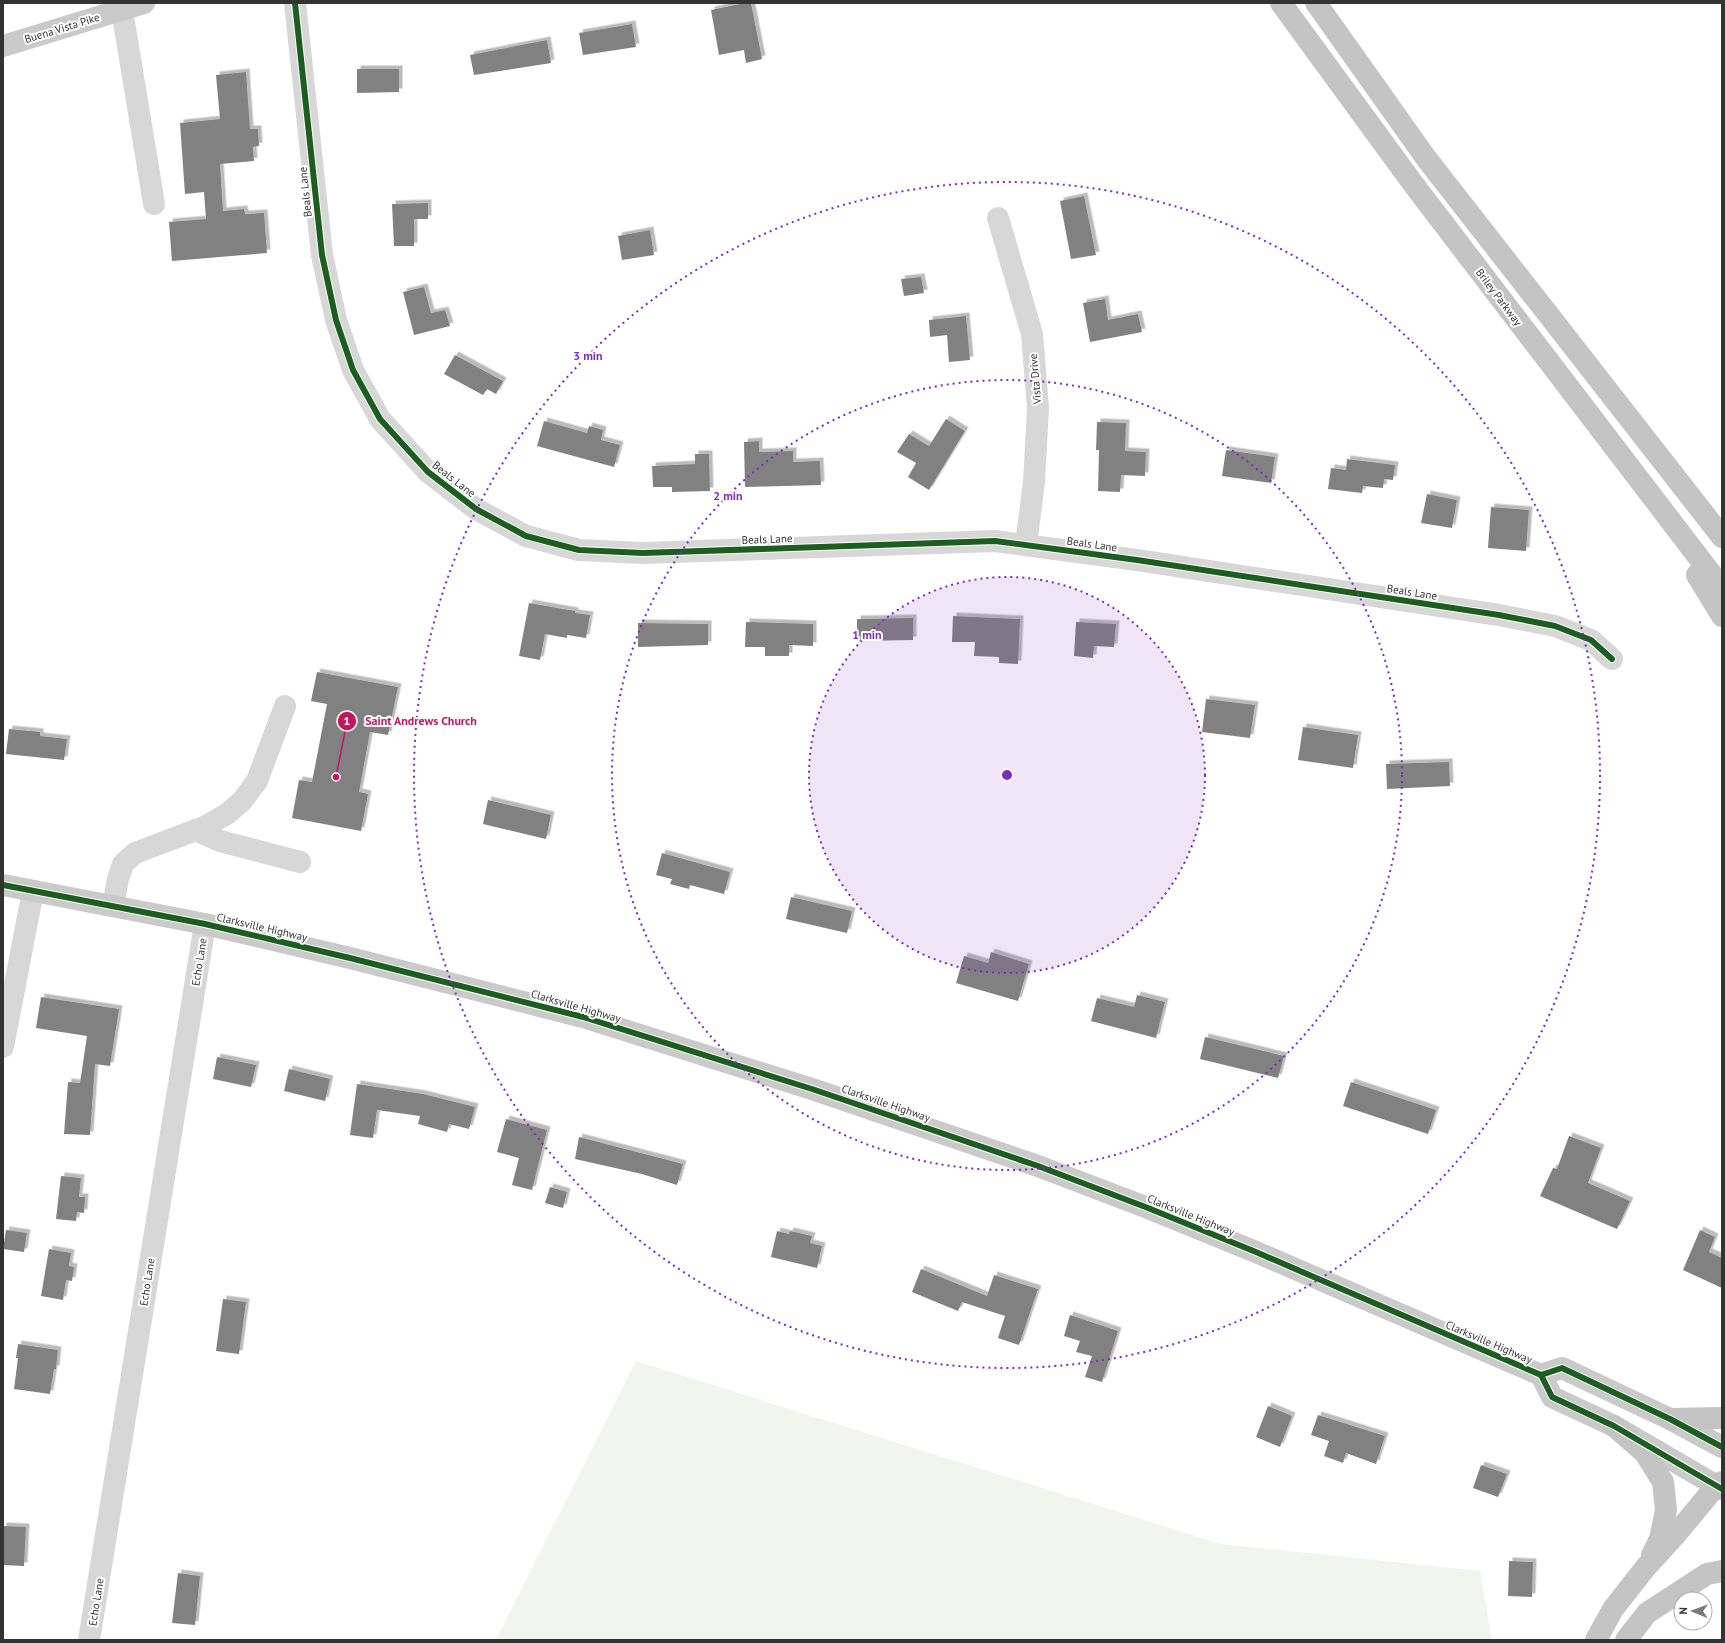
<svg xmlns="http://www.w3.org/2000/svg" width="1725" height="1643" font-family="'PT Sans',sans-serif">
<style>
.green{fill:#f1f5ed}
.building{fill:#818181;filter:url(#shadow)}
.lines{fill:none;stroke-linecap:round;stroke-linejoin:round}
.minor{stroke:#d7d7d7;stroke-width:22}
.major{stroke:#cacaca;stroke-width:22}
.highway{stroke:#c4c4c4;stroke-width:22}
.cycleway-casing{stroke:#fff;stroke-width:8}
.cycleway{stroke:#1b5e20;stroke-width:6}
.ring{fill:none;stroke:#7b2cbf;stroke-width:2;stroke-dasharray:2 4}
.labels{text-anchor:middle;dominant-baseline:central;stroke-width:4;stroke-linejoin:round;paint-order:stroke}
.street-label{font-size:11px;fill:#333;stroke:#fff}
.centre{fill:#7b2cbf;stroke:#fff;stroke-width:2}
.ring-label{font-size:12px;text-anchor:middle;font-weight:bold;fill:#7b2cbf;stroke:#fff;stroke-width:4;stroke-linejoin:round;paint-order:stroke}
.leader{fill:none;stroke:#c2185b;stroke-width:1.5}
.callout-dot{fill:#c2185b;stroke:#fff;stroke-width:1.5}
.mark-label{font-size:12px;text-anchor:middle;font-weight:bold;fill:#fff}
.callout-label{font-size:12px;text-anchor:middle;font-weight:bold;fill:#c2185b;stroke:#fff;stroke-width:4;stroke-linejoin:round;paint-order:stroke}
</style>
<defs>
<filter id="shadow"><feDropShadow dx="3.5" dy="-3.5" stdDeviation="0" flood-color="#0004"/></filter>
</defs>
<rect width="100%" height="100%" fill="#fff"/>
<polygon class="green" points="636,1361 1221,1544 1480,1571 1492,1640 496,1640"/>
<g class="building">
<polygon points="745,3 751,3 762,59 746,63 744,50 719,55 711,10"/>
<polygon points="632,24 636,47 583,55 579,33"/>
<polygon points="547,40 551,63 474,75 470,55"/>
<polygon points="357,69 399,69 399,92 357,93"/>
<polygon points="246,72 250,129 258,129 259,146 253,147 254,161 220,164 223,211 244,209 245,214 264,213 267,253 172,261 169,222 206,219 204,192 185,194 180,123 220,119 216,75"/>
<polygon points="1084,196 1096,255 1071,259 1060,201"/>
<polygon points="428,203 428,219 414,219 414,246 394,246 392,204"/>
<polygon points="650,230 654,255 622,260 618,236"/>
<polygon points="921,277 924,293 904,296 901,279"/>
<polygon points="424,287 431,313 445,310 450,326 414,335 403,292"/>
<polygon points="1105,299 1108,320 1138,314 1142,332 1090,342 1083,303"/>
<polygon points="966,316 970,360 949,362 947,335 930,337 929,320"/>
<polygon points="455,355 503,381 496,394 487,389 483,395 444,374"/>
<polygon points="946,419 965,431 929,490 908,477 916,463 897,452 909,434 929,446"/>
<polygon points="544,421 587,433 589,426 603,430 601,440 620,445 614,467 537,446"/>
<polygon points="1097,422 1126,423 1125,451 1146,452 1145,476 1121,475 1120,492 1098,491 1099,450 1096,450"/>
<polygon points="759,441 759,452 793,451 793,462 820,461 821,485 745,487 744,442"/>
<polygon points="1226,450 1275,457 1271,483 1222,476"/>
<polygon points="695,454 709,454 710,491 672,492 672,487 653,487 652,466 695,464"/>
<polygon points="1347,459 1395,465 1393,480 1384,479 1383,488 1363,486 1362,493 1328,489 1331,468 1346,470"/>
<polygon points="1427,494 1457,500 1452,528 1421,523"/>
<polygon points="1491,507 1529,510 1526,551 1488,548"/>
<polygon points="529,603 575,611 575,613 590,615 586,638 567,635 567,638 545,634 540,660 519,656"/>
<polygon points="953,616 1020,619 1018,664 999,663 999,657 974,656 975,642 952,642"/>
<polygon points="913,618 913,640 857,641 857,619"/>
<polygon points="746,622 813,624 813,646 789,645 789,656 765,656 765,647 745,647"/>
<polygon points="1076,622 1116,624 1114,647 1094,646 1093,658 1074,656"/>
<polygon points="638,623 708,624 708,645 638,647"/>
<polygon points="317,672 398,687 388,735 370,732 359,792 368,794 361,831 292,818 299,780 312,782 327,704 311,701"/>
<polygon points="1206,699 1255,705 1250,738 1202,732"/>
<polygon points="1303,727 1358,735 1353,768 1298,760"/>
<polygon points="9,729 40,732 40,736 67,739 64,760 6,754"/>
<polygon points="1449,762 1450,786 1387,789 1386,764"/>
<polygon points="488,800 551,815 546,839 483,824"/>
<polygon points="662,853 730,872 724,894 690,885 689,889 670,884 672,879 656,875"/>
<polygon points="791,897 852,911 847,933 786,919"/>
<polygon points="991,952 1029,964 1018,1001 956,983 964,956 988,963"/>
<polygon points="1137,995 1165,1002 1156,1038 1091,1021 1097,998 1134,1007"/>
<polygon points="41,997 119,1009 110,1066 95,1064 90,1135 64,1134 68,1082 80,1083 87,1036 36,1028"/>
<polygon points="1205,1037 1284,1056 1278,1078 1200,1059"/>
<polygon points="217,1057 256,1065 251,1087 213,1079"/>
<polygon points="289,1069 330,1079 325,1101 284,1091"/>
<polygon points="1351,1082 1436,1110 1428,1134 1343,1106"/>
<polygon points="357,1084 423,1094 475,1107 469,1129 449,1124 447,1132 418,1124 420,1116 377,1110 373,1138 350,1135"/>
<polygon points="506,1119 547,1130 532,1190 512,1185 519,1158 497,1152"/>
<polygon points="1569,1136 1601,1148 1588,1183 1630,1201 1617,1229 1540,1196 1553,1168 1557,1169"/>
<polygon points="579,1137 683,1164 677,1185 642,1174 575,1159"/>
<polygon points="61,1176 81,1178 79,1197 85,1197 84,1213 77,1212 76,1221 56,1219"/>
<polygon points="550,1187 567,1192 563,1208 545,1203"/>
<polygon points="6,1230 27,1233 24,1252 3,1249"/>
<polygon points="1700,1230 1715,1237 1709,1252 1722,1258 1722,1288 1683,1270"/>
<polygon points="777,1231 789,1234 790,1231 812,1236 810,1243 822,1246 817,1268 771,1257"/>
<polygon points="49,1249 71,1253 69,1266 74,1267 72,1281 66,1280 63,1300 41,1296"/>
<polygon points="921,1269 987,1296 994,1275 1038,1289 1019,1345 998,1338 1005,1316 962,1302 958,1311 912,1292"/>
<polygon points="223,1299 246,1302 239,1354 216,1351"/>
<polygon points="1070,1315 1118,1331 1102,1382 1085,1377 1092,1356 1076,1352 1080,1341 1064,1336"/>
<polygon points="18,1344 58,1350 56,1369 54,1369 50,1394 14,1389 18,1358 16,1358"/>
<polygon points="1268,1406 1292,1416 1280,1447 1256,1437"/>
<polygon points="1318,1415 1385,1436 1376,1464 1346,1453 1343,1463 1324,1456 1329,1441 1311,1435"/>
<polygon points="1481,1465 1507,1474 1498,1497 1473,1488"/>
<polygon points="3,1526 26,1527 24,1566 3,1565"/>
<polygon points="1509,1561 1533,1562 1532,1597 1508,1596"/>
<polygon points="178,1573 200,1576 195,1625 172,1623"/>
</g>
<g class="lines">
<g class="minor">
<polyline points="295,3 322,255 336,320 353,370 380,419 428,472 476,509 526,536 579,550 643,553 995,541 1137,560 1499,615 1555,626 1591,640 1612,659"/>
<polyline points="122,10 154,204"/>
<polyline points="998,218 1032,334 1038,408 1034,482 1026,545"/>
<polyline points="195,830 220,841 300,862"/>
<polyline points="113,906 118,879 123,864 135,853 204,827 227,814 242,801 257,781 285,706"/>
<polyline points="3,1047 33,891"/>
<polyline points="89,1640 205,924"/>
</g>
<g class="major">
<polyline points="3,46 144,3"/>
<polyline points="3,885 205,924 350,958 583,1017 812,1089 1038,1166 1148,1208 1256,1252 1541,1375 1562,1368 1670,1419 1722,1447"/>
<polyline points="1541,1375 1552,1397 1614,1426 1722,1489"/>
</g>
<g class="highway">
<polyline points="1281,3 1414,185 1722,588"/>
<polyline points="1316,3 1426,158 1722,537"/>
<polyline points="1697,575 1722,616"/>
<polyline points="1670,1419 1722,1418"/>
<polyline points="1614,1426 1645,1453 1663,1482 1666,1510 1660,1539 1652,1555"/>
<polyline points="1596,1640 1613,1609 1646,1567 1677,1533 1716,1486 1722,1482"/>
<polyline points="1626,1640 1647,1613 1707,1574 1722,1571"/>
</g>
<defs>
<g id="cycleway">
<polyline points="295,3 322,255 336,320 353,370 380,419 428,472 476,509 526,536 579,550 643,553 995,541 1137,560 1499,615 1555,626 1591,640 1612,659"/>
<polyline points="3,885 205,924 350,958 583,1017 812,1089 1038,1166 1148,1208 1256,1252 1541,1375 1562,1368 1670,1419 1722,1447"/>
<polyline points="1541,1375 1552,1397 1614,1426 1722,1489"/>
</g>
</defs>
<use href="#cycleway" class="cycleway-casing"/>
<use href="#cycleway" class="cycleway"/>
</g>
<circle cx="1007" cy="775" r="198" fill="#7b2cbf" fill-opacity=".12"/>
<g class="ring">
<circle cx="1007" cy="775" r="198"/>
<circle cx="1007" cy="775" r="395"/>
<circle cx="1007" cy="775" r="593"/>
</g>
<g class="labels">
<g class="street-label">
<text transform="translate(62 28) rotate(-17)">Buena Vista Pike</text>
<text transform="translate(305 192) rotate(-96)">Beals Lane</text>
<text transform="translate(1499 297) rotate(53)">Briley Parkway</text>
<text transform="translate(1035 379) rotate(-95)">Vista Drive</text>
<text transform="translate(454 479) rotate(38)">Beals Lane</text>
<text transform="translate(767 539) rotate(-2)">Beals Lane</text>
<text transform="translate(1092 544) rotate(8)">Beals Lane</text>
<text transform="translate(1412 592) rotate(9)">Beals Lane</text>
<text transform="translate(262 927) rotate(13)">Clarksville Highway</text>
<text transform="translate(199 962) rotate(-81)">Echo Lane</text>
<text transform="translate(576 1006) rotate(16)">Clarksville Highway</text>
<text transform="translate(886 1103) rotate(19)">Clarksville Highway</text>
<text transform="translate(1191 1215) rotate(22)">Clarksville Highway</text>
<text transform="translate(147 1282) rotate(-81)">Echo Lane</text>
<text transform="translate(1489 1342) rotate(23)">Clarksville Highway</text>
<text transform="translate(96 1602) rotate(-81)">Echo Lane</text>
</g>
</g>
<circle cx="1007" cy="775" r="6" class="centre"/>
<g class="ring-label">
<text x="588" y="360">3 min</text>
<text x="728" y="500">2 min</text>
<text x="867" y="639">1 min</text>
</g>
<path class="leader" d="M336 777L347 721"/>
<g class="callout-dot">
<circle cx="336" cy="777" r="4"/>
<circle cx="347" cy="721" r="10"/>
</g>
<g class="mark-label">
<text x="347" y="725">1</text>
</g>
<g class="callout-label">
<text x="421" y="725">Saint Andrews Church</text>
</g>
<rect width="1725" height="1643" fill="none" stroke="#333333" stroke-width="8"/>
<g transform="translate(1693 1611) rotate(271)"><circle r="19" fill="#ffffff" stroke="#adadad"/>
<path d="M0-3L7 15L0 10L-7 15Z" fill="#7a7a7a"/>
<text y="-6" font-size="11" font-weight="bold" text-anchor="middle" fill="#333333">N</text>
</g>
</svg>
